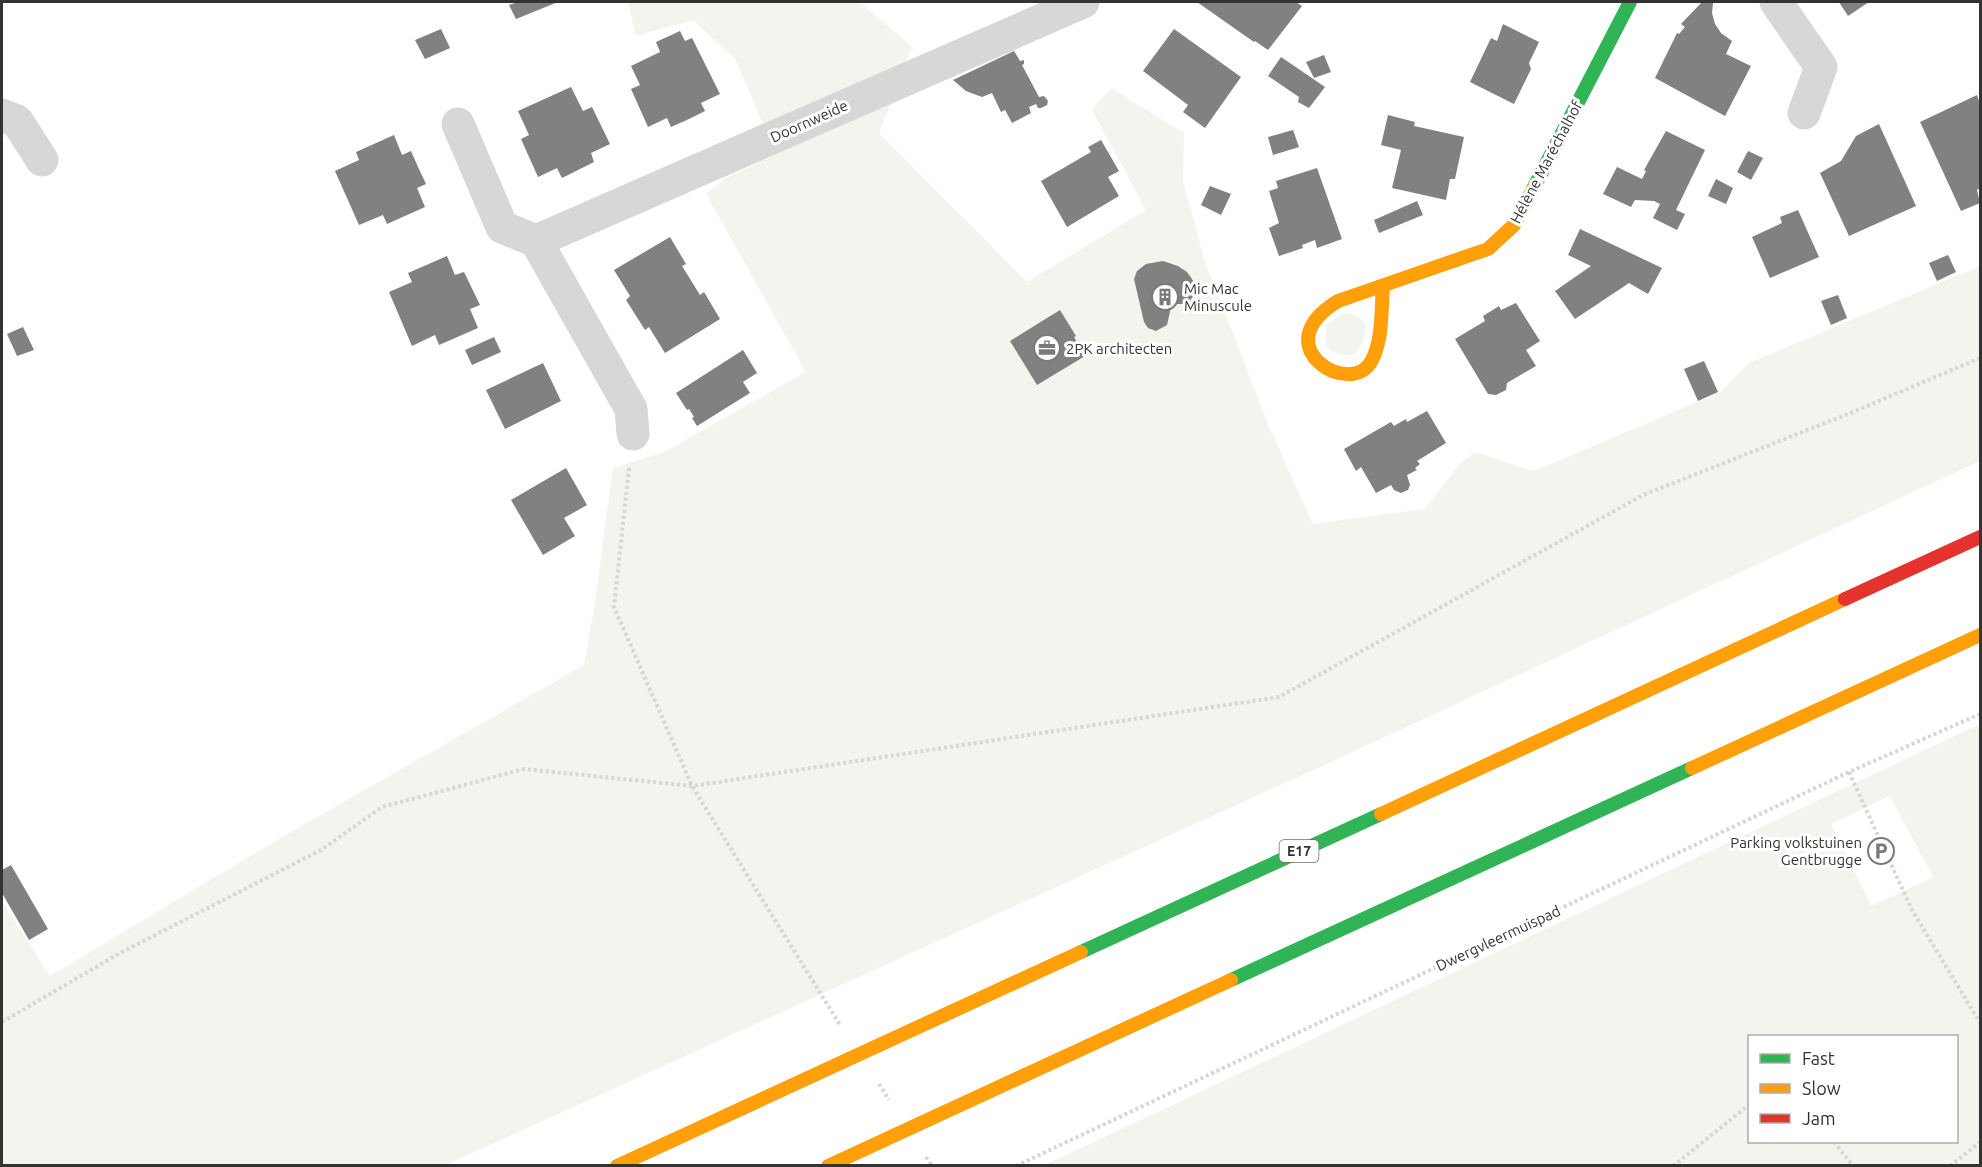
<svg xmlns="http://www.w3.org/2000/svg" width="1982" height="1167" font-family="Ubuntu,sans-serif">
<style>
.green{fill:#f1f5ed;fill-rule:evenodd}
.building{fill:#818181}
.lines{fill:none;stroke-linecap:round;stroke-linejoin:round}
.path{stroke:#d6d6d6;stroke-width:4;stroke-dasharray:3 3;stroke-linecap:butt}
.street{stroke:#d7d7d7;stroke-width:33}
.fast{stroke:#30b455;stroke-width:14}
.slow{stroke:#ff9f0a;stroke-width:14}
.jam{stroke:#e5322d;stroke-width:14}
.labels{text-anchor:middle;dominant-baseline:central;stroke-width:6;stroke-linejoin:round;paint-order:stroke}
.shield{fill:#fff;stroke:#707070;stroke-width:1.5}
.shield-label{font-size:14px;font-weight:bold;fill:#333}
.street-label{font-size:15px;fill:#333;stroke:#fff}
.poi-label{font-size:15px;fill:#333;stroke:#fff;text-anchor:start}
</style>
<rect width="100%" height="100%" fill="#fff"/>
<g class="green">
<polygon points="628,2 860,2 912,47 879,133 1027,282 1146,210 1092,110 1111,88 1184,133 1183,181 1205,262 1270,429 1313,524 1425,509 1461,462 1475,452 1534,471 1721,392 1749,363 1980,266 1980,461 1331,762 446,1165 2,1165 2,901 50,976 282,837 584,665 594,609 613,468 664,452 806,372 706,194 724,179 807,140 767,133 736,60 693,20 636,36"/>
<path d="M1343 313C1354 314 1360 316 1366 324 1363 348 1358 363 1330 351L1326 345V325Z"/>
<path d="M1980 724V1165H1045ZM1890 796 1933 877 1871 906 1831 824ZM1956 1036V1142H1750V1036Z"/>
</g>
<g class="building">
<polygon points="518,2 558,2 516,19 509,5"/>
<polygon points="1197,2 1296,2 1302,6 1268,50 1255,41 1254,42"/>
<polygon points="1702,2 1713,3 1712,13 1715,24 1721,33 1732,41 1726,54 1751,66 1725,116 1655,78 1677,33 1679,34 1685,27 1681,24"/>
<polygon points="1839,2 1869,2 1848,16"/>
<polygon points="1503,24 1539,42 1529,63 1531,69 1514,104 1470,82 1491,38 1497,41"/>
<polygon points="441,29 450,48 425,59 415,40"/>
<polygon points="1174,29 1241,77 1205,128 1183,112 1188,105 1143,71"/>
<polygon points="680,31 685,41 692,38 720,94 701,103 705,111 689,119 671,127 667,118 648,127 631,89 640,85 631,66 660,52 656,42"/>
<polygon points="1014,51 1020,61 1024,60 1024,64 1022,65 1039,97 1044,96 1048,101 1047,105 1041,108 1038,108 1036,104 1029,107 1031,113 1012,123 1005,110 1001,112 992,93 982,97 966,91 953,80"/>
<polygon points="1324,55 1331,72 1314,78 1306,62"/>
<polygon points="1281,57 1325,87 1309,108 1298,102 1299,97 1268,76"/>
<polygon points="571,87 583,111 592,107 610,144 591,153 594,162 562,178 557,168 538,177 521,139 529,135 518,111"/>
<polygon points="1977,95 1980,104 1980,188 1977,190 1980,203 1961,211 1920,122"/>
<polygon points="1388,115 1415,122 1414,126 1464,137 1455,179 1450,179 1446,200 1392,188 1401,150 1381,145"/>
<polygon points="1879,124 1916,206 1849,236 1820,173 1841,161 1856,136"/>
<polygon points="1293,130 1299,147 1273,155 1268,137"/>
<polygon points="1666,131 1705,150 1676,210 1685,214 1677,230 1653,218 1660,204 1654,201 1635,200 1631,207 1603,194 1617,167 1642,179 1646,171 1644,170"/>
<polygon points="394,135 402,155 411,151 418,167 426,184 417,188 425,207 387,224 383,215 359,225 335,171 359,160 356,152"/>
<polygon points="1101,140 1119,171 1108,177 1119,196 1067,227 1041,181 1091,152 1088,147"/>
<polygon points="1748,151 1763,158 1751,180 1737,172"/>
<polygon points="1317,168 1342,239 1317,248 1315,240 1302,245 1303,248 1279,256 1269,228 1279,223 1269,191 1278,188 1276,181"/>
<polygon points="1716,179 1733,188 1726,204 1708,196"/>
<polygon points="1210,186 1231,194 1221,215 1201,205"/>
<polygon points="1417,201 1423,215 1379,233 1374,220"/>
<polygon points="1798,210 1819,257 1770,278 1752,237 1782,223 1780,217"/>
<polygon points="1580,229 1662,268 1648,294 1629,283 1575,319 1555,291 1591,266 1568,255"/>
<polygon points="670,237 686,264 682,266 700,295 704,292 720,319 665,353 649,327 645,330 626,300 630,296 614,270"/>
<polygon points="1948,255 1956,272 1937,281 1929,263"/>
<polygon points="447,256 455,275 464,272 480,305 470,309 478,328 439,345 435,335 412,346 389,292 412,282 408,273"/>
<polygon points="1163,261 1178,266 1187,272 1194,282 1196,292 1189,302 1183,304 1176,304 1171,307 1167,325 1156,331 1148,328 1144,322 1134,279 1137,271 1146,264"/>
<polygon points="1838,295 1847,318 1831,325 1821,301"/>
<polygon points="1516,303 1540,341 1526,350 1536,366 1507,383 1506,390 1496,395 1488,394 1455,339 1485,321 1483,316 1499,306 1501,310"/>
<polygon points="1060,310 1076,336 1074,337 1085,356 1037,385 1010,341"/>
<polygon points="23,327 34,350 17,356 7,334"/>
<polygon points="494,337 501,352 472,365 465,350"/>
<polygon points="743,350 757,373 743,382 750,393 697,426 692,418 694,417 689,409 687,410 676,393"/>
<polygon points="1704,361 1718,392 1698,401 1684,369"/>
<polygon points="543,363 561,401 505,429 486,390"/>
<polygon points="1427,411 1446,443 1417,461 1420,464 1415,468 1417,470 1407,475 1410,485 1408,490 1401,493 1394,490 1391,485 1376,493 1361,467 1356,471 1344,449 1391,422 1394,426 1406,419 1407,422"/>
<polygon points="566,468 587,505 564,518 575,536 543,555 511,500"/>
<polygon points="11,865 48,929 29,940 2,893 2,870"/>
</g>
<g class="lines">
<g class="path">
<polyline points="629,468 614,607 692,786 840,1025"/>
<polyline points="1849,772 1912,910 1980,1023"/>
<polyline points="2,1022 120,953 321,850 382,807 524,769 692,786 1279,697 1643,495 1853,412 1980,358"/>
<polyline points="879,1084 889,1100"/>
<polyline points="1834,1142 1853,1166"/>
<polyline points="926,1157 932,1166"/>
<polyline points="1016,1166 1849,772 1980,714"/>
<polyline points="1673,1166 1750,1104"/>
<polyline points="1950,1166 1980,1142"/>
</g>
<g class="street">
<polyline points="1776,2 1821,67 1804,113"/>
<polyline points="2,115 17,121 42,160"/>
<polyline points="458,124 502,227 536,241 631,409 633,434"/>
<polyline points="536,241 1083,2"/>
</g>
<g class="fast">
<polyline points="1533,189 1630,2"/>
<polyline points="1081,952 1381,814"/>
<polyline points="1231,980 1692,768"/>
</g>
<g class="slow">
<path d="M1383 287C1381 310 1383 339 1372 360 1353 400 1262 347 1338 301L1488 249 1514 225 1533 189"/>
<polyline points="1692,768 1980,635"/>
<polyline points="1381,814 1845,599"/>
<polyline points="617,1166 1081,952"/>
<polyline points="828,1166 1231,980"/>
</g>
<polyline class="jam" points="1845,599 1980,537"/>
</g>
<defs>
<symbol id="building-ring" viewBox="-11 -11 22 22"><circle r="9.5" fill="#fff" stroke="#7a7a7a" stroke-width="1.5"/><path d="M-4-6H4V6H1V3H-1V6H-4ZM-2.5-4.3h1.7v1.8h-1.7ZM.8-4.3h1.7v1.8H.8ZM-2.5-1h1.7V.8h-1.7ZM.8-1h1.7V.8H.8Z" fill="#7a7a7a"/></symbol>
<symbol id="office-ring" viewBox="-11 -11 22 22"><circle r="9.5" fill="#fff" stroke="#7a7a7a" stroke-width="1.5"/><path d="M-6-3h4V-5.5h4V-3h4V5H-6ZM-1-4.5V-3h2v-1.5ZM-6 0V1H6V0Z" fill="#7a7a7a"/></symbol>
<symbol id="parking-ring" viewBox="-11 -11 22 22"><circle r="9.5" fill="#fff" stroke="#7a7a7a" stroke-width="1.5"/><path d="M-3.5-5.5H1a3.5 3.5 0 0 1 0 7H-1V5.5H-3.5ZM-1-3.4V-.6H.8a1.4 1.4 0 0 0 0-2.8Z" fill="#7a7a7a"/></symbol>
</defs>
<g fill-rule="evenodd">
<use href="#building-ring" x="1150" y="282" width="30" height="30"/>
<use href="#office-ring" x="1032" y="333" width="30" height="30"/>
<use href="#parking-ring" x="1866" y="836" width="30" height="30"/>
</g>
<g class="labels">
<rect class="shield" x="1279.5" y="840" width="39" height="22" rx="4.5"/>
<g class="shield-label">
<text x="1299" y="851">E17</text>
</g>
<g class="street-label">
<text transform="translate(809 121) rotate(-24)">Doornweide</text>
<text transform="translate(1546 162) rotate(-62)">Hélène Maréchalhof</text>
<text transform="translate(1498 938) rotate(-25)">Dwergvleermuispad</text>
</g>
<g class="poi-label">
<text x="1184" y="288">Mic Mac<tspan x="1184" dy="17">Minuscule</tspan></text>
<text x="1066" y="348">2PK architecten</text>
<text x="1862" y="842" text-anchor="end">Parking volkstuinen<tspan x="1862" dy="17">Gentbrugge</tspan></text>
</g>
</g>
<rect width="1982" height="1167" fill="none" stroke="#333333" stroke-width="6"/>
<rect x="1748" y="1035" width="210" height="108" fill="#ffffff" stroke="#adadad" stroke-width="1.5"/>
<rect x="1760" y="1054" width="30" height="9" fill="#30b455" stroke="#adadad" stroke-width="1.5"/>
<text x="1802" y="1065" font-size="18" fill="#333333">Fast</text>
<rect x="1760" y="1084" width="30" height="9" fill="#ff9f0a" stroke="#adadad" stroke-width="1.5"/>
<text x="1802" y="1095" font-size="18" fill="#333333">Slow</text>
<rect x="1760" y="1114" width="30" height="9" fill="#e5322d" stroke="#adadad" stroke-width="1.5"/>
<text x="1802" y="1125" font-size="18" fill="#333333">Jam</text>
</svg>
